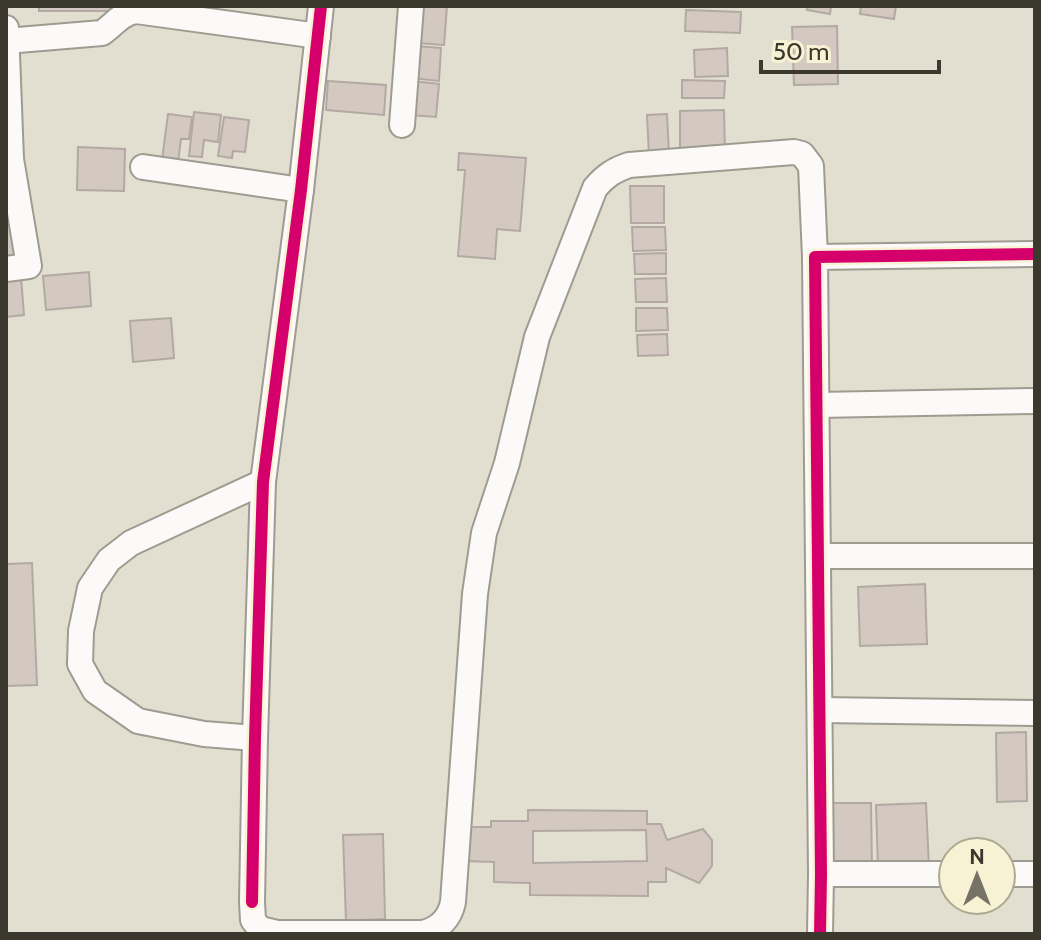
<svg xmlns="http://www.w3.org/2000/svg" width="1041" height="940" font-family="Cabin,sans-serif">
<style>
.building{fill:#d3c9c1;stroke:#b2aaa2;stroke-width:2;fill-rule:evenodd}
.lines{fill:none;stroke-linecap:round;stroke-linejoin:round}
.minor-casing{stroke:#9e9b90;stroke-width:28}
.minor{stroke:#fbfaf8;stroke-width:24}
.cycleway-casing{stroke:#f8f2d5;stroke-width:17}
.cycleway{stroke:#d6006c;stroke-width:12}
</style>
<rect width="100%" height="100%" fill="#e3dfd0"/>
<g class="building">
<rect x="39" y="6" width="73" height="5"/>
<polygon points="420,6 447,6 444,45 417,43"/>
<polygon points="808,6 831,6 830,14 807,10"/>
<polygon points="861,6 896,6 894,19 860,14"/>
<polygon points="686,10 741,12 740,33 685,31"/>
<polygon points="837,26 838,84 794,85 792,27"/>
<polygon points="415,46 441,48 439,81 412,78"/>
<polygon points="727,48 728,76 695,77 694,50"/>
<polygon points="682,80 725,81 724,98 682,98"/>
<polygon points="328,81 386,85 384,115 326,110"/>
<polygon points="412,81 439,84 436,117 410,115"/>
<polygon points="724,110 725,152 680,153 680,111"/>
<polygon points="194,112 221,115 218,142 204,140 202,157 189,156"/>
<polygon points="168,114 192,117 189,139 181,139 178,162 162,160"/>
<polygon points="667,114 669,154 649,156 647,115"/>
<polygon points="224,117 249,120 245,152 233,151 232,158 218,156"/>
<polygon points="78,147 125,149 124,191 77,190"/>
<polygon points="459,153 526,158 520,231 497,229 495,259 458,256 465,170 458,170"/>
<polygon points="630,186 664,186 664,223 631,223"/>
<polygon points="6,222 16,222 19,261 6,262"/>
<polygon points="632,227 665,227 666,250 633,251"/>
<polygon points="666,253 666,274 635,274 634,254"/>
<polygon points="89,272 91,306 46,310 43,276"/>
<polygon points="21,277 24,315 6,317 6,278"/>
<polygon points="666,278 667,302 636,302 635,279"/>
<polygon points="636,308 667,308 668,330 636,331"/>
<polygon points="171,318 174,358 133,362 130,321"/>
<polygon points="667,334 668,355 638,356 637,335"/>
<polygon points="32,563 37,685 6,686 6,564"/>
<polygon points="925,584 927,644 860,646 858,587"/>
<polygon points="1026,732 1027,801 997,802 996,733"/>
<polygon points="827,803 871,803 872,870 828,871"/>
<polygon points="926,803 929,867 878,869 876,805"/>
<path d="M528 810 647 811V824H661L667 840 703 829 712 840V866L699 883 666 868V882H648V896L530 895V883L494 882V862L464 861 465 827H491V821H528ZM646 830 647 861 533 863V831Z"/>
<polygon points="383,834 385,919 346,921 343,835"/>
</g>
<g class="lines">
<defs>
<g id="minor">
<path d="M321 6 301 190 263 482 255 738 252 902 253 920 260 929 277 933H423C439 929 450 918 453 902L475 594 484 533 507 463 537 337 595 188C605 176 614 170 629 165L794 152 802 154 811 166 815 257"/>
<polyline points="6,28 11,159"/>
<path d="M6 41 102 33C115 24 120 14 136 11L318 36"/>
<polyline points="402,125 411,6"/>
<polyline points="6,159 11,159 29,266 6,269"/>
<polyline points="143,167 301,190"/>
<polyline points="817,405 1035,401"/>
<polyline points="819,556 1035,556"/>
<polyline points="820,710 1035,713"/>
<polyline points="255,738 204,734 138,721 95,691 80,664 81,631 90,588 109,560 131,543 263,482"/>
<polyline points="821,874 953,874"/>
<polyline points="1001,874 1035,874"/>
<polyline points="820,934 821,874 815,257 1035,254"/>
</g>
</defs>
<use href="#minor" class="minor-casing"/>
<use href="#minor" class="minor"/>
<defs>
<g id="cycleway">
<polyline points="252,902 255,738 263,482 301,190 321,6"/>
<polyline points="820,934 821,874 815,257 1035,254"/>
</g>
</defs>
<use href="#cycleway" class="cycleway-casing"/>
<use href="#cycleway" class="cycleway"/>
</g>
<rect width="1041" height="940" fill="none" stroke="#3b382d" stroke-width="16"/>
<g transform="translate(977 876)"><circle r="38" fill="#f8f2d5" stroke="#aca892" stroke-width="2"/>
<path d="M0-6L14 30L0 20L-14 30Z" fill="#767266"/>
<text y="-12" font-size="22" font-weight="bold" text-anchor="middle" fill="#3b382d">N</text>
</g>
<path d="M761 60v12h178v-12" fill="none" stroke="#3b382d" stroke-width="4"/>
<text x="773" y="60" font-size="24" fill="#3b382d" stroke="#f8f2d5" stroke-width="6" paint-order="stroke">50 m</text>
</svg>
